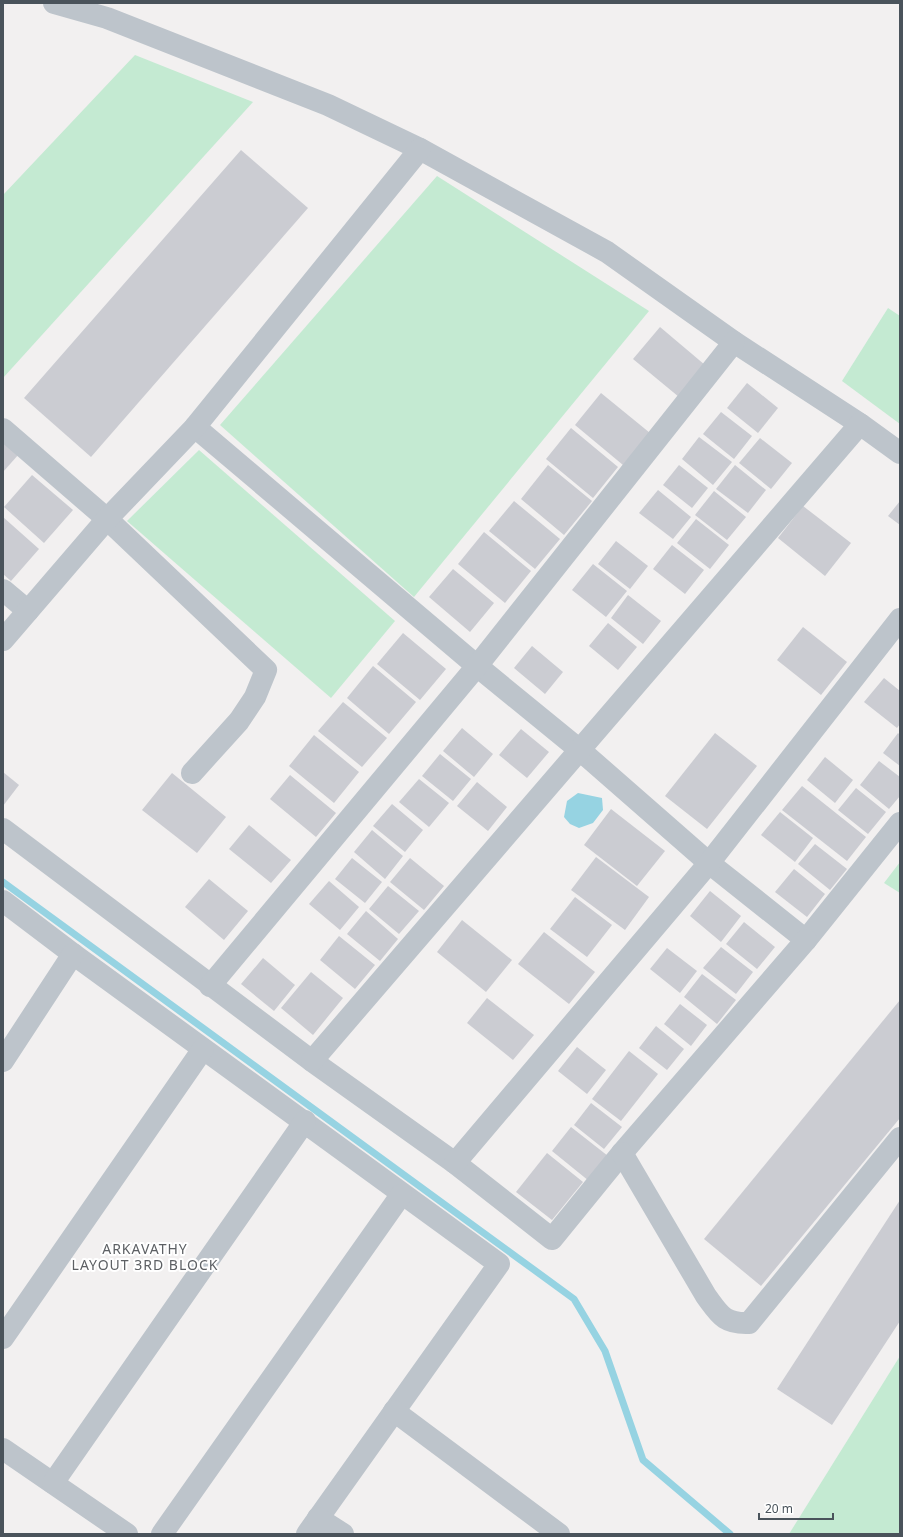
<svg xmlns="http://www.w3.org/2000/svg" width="903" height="1537" font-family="'Noto Sans',sans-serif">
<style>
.green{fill:#c4ead2}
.water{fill:#96d3e2}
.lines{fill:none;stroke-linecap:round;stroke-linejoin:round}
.stream{stroke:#96d3e2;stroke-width:7}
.building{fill:#cbccd2}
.minor{stroke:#bdc4cb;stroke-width:22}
.labels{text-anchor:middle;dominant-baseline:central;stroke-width:4;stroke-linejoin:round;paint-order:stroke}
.neighbourhood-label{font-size:14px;letter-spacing:1px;fill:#5d6064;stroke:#fff}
</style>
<rect width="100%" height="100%" fill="#f2f0f0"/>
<g class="green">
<polygon points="135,55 253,102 3,378 3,195"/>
<polygon points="437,176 649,311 414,597 220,425"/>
<polygon points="888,308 900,316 900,424 842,381"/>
<polygon points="199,450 395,621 331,698 127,521"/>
<polygon points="900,862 900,893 884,883"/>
<polygon points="900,1356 900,1534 789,1534"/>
</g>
<polygon class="water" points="578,793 602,798 603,810 593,823 579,828 570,824 564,817 567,801"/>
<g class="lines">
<polyline class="stream" points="3,882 574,1299 605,1351 643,1460 730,1534"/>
</g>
<g class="building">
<polygon points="241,150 308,208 91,457 24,398"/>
<polygon points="660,327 705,365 679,397 633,359"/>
<polygon points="747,383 778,408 758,433 727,408"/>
<polygon points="601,393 650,433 623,465 575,425"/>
<polygon points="721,412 752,436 734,459 703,434"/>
<polygon points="571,428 618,467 593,498 546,459"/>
<polygon points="699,437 732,462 713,485 682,459"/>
<polygon points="760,438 792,463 771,489 739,463"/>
<polygon points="3,440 19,454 3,472"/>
<polygon points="548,465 592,501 564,535 521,499"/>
<polygon points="679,465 708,488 692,508 663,485"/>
<polygon points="735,465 766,490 748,513 716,489"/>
<polygon points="32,475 73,510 44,543 4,507"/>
<polygon points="658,490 691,517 673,539 639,513"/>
<polygon points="714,491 746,517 727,540 695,515"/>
<polygon points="514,501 560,539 535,569 489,531"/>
<polygon points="900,501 900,525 888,516"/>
<polygon points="803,506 851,543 825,576 778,538"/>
<polygon points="3,517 39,549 11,581 3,574"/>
<polygon points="696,519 729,545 710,569 677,543"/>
<polygon points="484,532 531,571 505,603 458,564"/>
<polygon points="616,541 648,566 630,589 598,564"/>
<polygon points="672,545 704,570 685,594 653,569"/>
<polygon points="593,564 627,591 606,617 572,590"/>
<polygon points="453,569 494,603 470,632 429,597"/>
<polygon points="628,595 661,621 643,644 611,618"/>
<polygon points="608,623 637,647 618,670 589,646"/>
<polygon points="803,627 847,662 821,695 777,660"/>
<polygon points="403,633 446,669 420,700 377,664"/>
<polygon points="532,646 563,672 545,694 514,668"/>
<polygon points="373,666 416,702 389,734 347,698"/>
<polygon points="884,678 900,691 900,724 897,728 864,702"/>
<polygon points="343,702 387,738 362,767 318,731"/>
<polygon points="462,728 493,754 474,777 443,751"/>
<polygon points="521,729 549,752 527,778 499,755"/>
<polygon points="715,733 757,766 707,829 665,796"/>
<polygon points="898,733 900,735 900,766 883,753"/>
<polygon points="314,735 359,772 334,803 289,766"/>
<polygon points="440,754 471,779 453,801 422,776"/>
<polygon points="825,757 853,780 835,803 807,780"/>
<polygon points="879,761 900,777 900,796 889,809 860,785"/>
<polygon points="3,772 19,785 3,806"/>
<polygon points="172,773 226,817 197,853 142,810"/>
<polygon points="290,775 336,813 316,837 270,799"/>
<polygon points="419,779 449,803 429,827 399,802"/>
<polygon points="477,782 507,807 488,831 457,806"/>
<polygon points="802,786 866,837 847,861 782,810"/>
<polygon points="856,788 886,812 868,834 838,810"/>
<polygon points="392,804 423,830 405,852 373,826"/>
<polygon points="611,809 665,851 637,886 584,845"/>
<polygon points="780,812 813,838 795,862 761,835"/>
<polygon points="249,825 291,860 271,883 229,849"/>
<polygon points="372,830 403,856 385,879 354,852"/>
<polygon points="815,844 847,869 830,890 798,864"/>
<polygon points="596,857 649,897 625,930 571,890"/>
<polygon points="352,858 382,882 365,903 335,879"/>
<polygon points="410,858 444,886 424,910 390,882"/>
<polygon points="794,869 825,894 807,917 775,892"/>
<polygon points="209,879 248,911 224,940 185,907"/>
<polygon points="329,881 359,907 340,930 309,904"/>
<polygon points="388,886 419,911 399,934 369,909"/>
<polygon points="710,891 741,916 721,942 690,916"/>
<polygon points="575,897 612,925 587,957 550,929"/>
<polygon points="366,911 398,939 380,961 347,934"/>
<polygon points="462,920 512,960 486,992 437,952"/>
<polygon points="744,922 775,947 757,969 726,944"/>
<polygon points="544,932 595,972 569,1004 518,964"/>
<polygon points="339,936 375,965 355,989 320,960"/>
<polygon points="721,947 753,972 736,994 703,968"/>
<polygon points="667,948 697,971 680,993 650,969"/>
<polygon points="263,958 295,985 274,1011 241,984"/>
<polygon points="311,972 343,998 313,1035 281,1008"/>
<polygon points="702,974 736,1000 717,1024 684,997"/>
<polygon points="487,998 534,1035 513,1060 467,1023"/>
<polygon points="900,1000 900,1118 761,1286 704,1239"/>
<polygon points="680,1004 707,1025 691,1046 664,1024"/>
<polygon points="656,1026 684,1049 667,1070 639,1048"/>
<polygon points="577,1047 606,1070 587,1094 558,1071"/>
<polygon points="629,1051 658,1074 621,1121 592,1099"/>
<polygon points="591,1103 622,1127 604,1149 574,1125"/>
<polygon points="571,1127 608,1156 589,1181 552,1151"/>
<polygon points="547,1153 583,1182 552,1220 516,1192"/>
<polygon points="900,1200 900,1321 832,1425 777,1389"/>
</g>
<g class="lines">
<g class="minor">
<polyline points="54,3 107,18 328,105 420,149 607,252 734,342 860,424 900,453"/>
<polyline points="195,427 477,666 581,751 709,863 806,940 900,823"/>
<polyline points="3,429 107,519 266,670 255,697 239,721 192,773"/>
<polyline points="3,590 28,611"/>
<polyline points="3,640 107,519 195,427 420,149"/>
<polyline points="3,829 312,1061 455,1163 552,1239 622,1153 806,940"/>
<polyline points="3,901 73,954 499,1264 307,1534"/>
<polyline points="210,986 477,666 734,342"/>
<polyline points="3,1061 73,954"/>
<polyline points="312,1061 860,424"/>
<path d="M622 1153 706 1296C720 1315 724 1324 749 1323L900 1138"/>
<polyline points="455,1163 709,863 900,619"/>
<polyline points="3,1338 203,1049"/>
<polyline points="394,1411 559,1534"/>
<polyline points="3,1449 127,1534"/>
<polyline points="53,1483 305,1121"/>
<polyline points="318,1518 343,1534"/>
<polyline points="162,1534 401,1195"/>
</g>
</g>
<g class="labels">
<g class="neighbourhood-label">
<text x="145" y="1248">ARKAVATHY<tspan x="145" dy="16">LAYOUT 3RD BLOCK</tspan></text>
</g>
</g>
<rect width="903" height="1537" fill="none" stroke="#4a535b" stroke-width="8"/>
<path d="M759 1513v6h74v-6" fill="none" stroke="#4a535b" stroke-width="2"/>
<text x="765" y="1513" font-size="12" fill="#4a535b" stroke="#ffffff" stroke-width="3" paint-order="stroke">20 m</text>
</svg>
